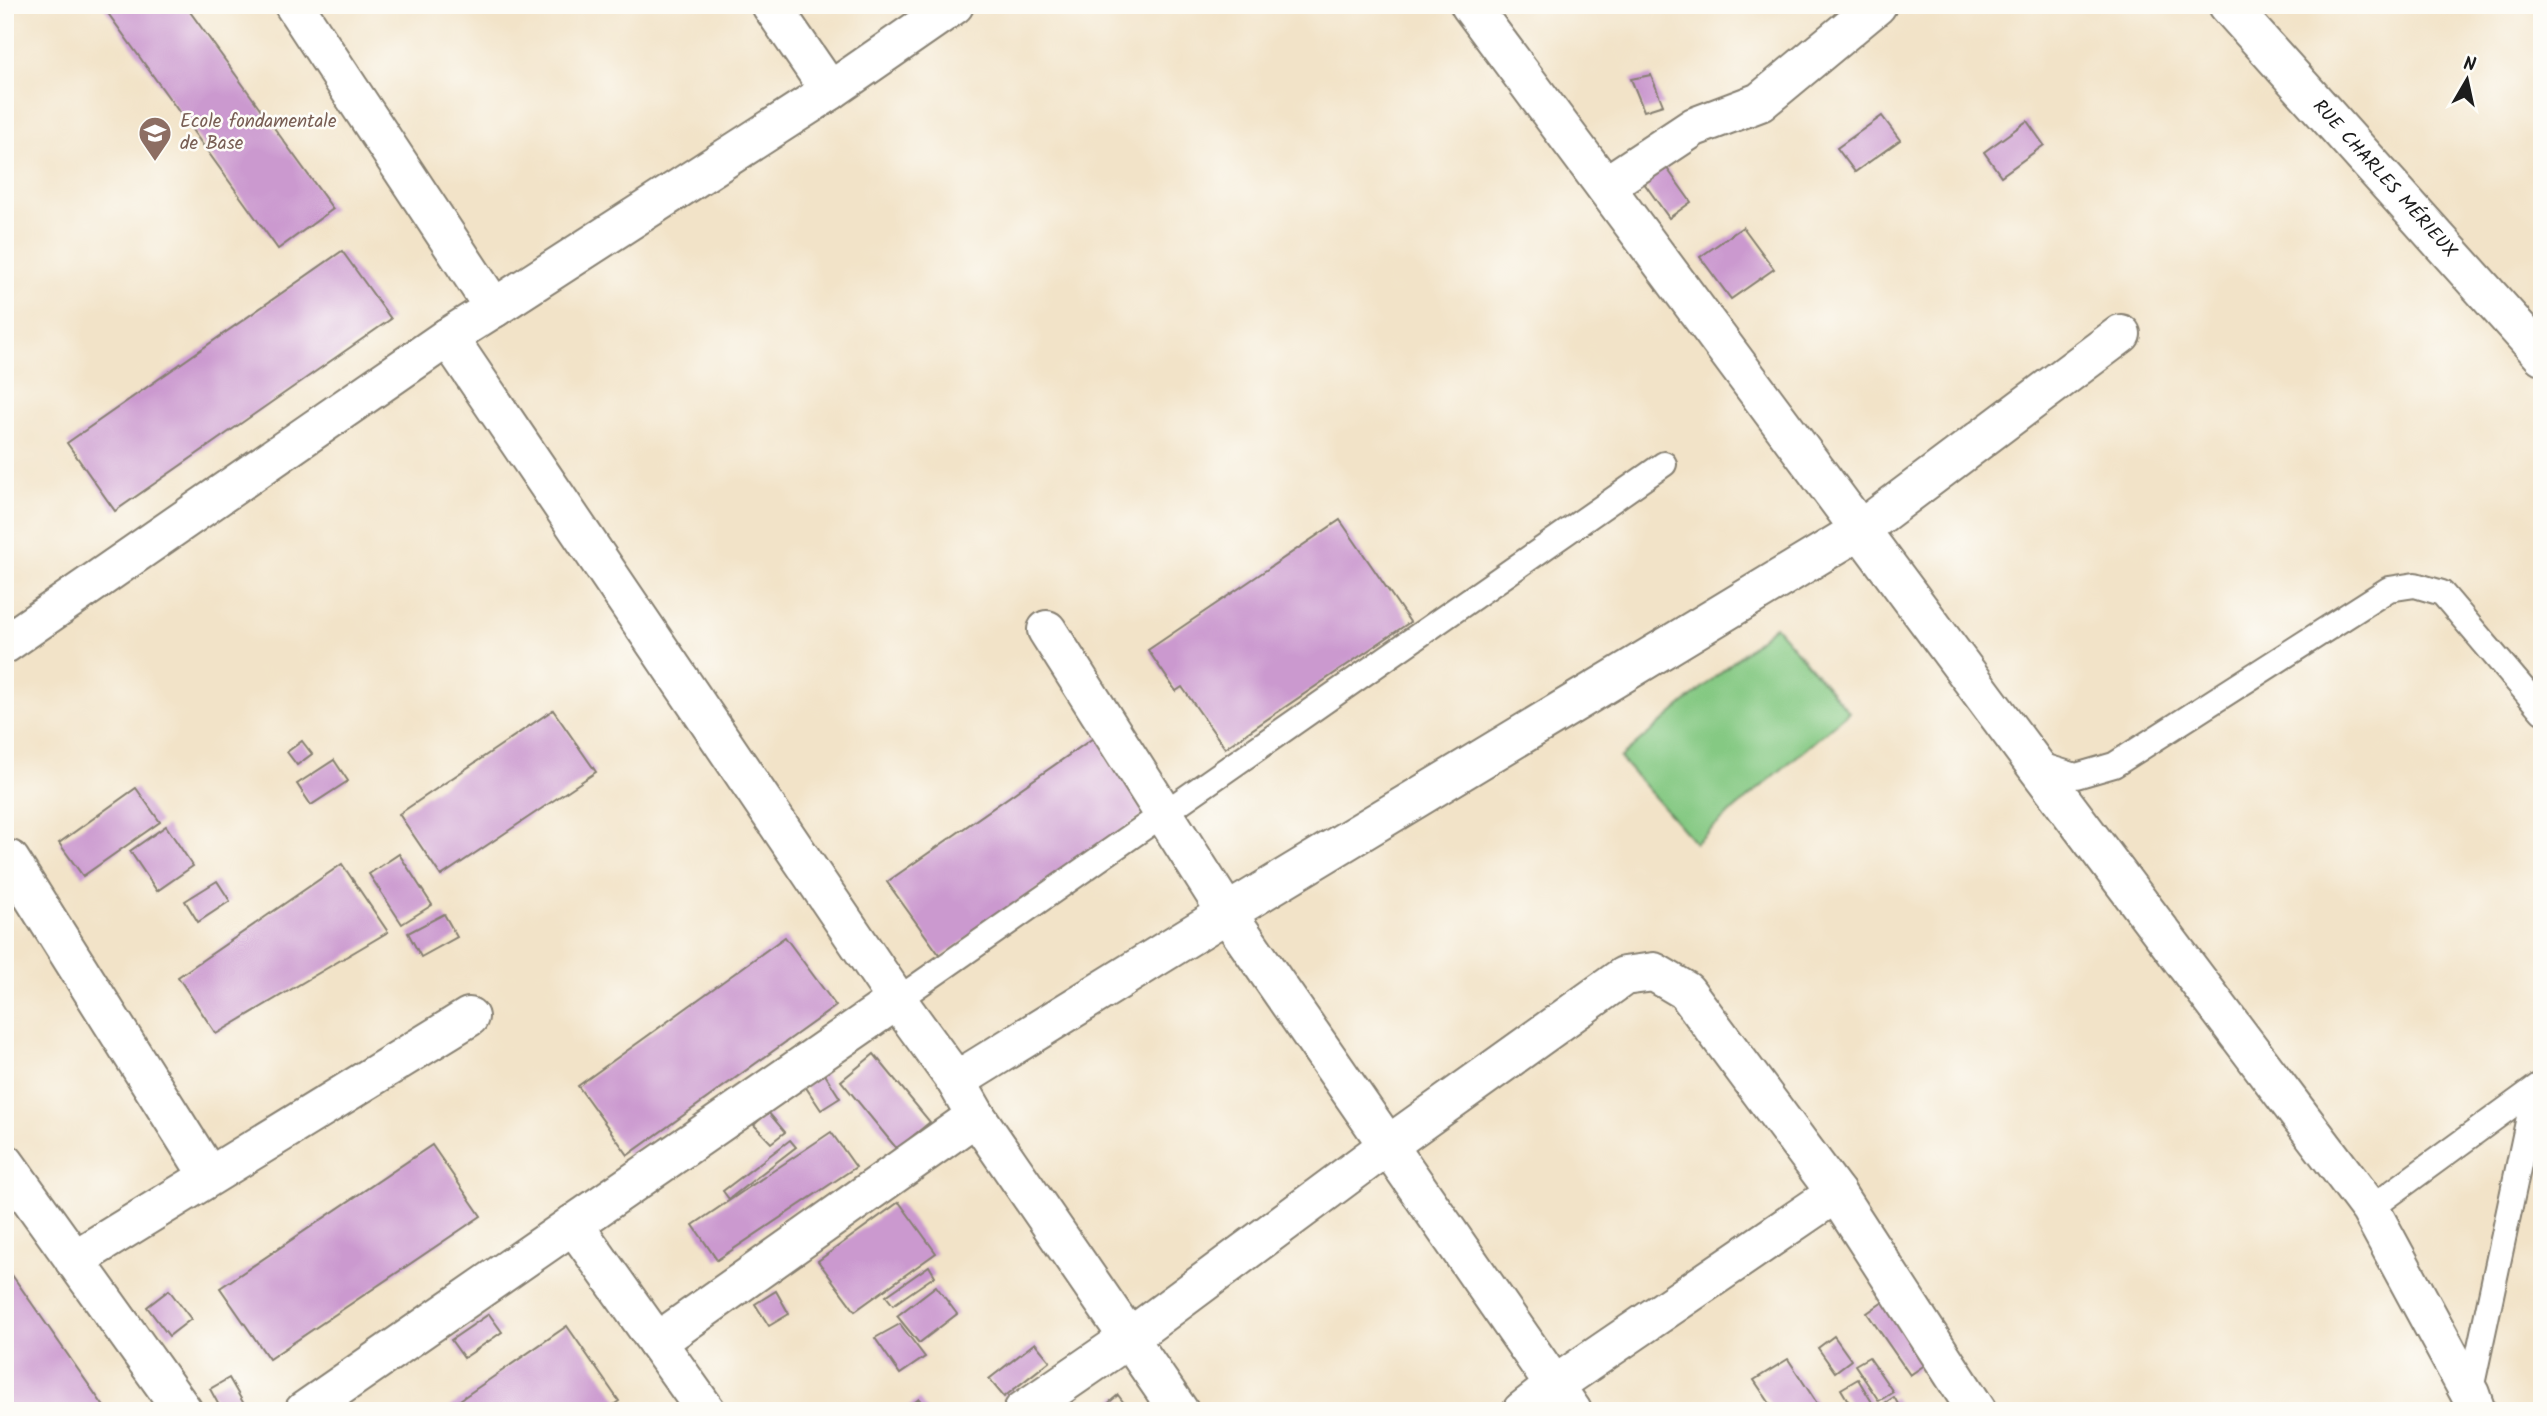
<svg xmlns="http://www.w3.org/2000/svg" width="2547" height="1416" font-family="Kalam,sans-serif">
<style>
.pitch{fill:#85c983;stroke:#507250;stroke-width:2}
.building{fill:#cb99cf}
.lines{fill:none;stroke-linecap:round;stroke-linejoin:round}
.service-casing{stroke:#878072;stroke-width:28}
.minor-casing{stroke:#878072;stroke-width:42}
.service{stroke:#fff;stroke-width:24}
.minor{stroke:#fff;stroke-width:38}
.labels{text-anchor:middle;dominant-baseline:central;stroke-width:5;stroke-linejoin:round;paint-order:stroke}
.education-label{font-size:19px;fill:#785e54;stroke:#fdfcf7;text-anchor:start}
.street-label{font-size:19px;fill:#1c1c1c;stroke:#fdfcf7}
</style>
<rect width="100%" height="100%" fill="#fdfcf7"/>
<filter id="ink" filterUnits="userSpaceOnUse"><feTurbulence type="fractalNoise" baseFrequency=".0143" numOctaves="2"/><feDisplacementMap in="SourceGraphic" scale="14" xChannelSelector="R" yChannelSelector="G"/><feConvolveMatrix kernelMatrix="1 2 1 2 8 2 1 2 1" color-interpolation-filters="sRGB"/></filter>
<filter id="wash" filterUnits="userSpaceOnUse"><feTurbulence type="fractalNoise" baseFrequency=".00686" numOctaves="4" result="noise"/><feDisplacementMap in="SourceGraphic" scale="28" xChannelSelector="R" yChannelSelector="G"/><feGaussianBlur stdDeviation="1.57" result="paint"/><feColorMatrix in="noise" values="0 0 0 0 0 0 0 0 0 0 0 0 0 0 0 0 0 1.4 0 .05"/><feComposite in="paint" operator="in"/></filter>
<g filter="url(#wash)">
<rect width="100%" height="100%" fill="#f2e3c8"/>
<polygon class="pitch" points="1775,626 1849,712 1695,843 1620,758"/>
<g id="blocks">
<g class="building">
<polygon points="102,5 185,5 333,209 278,249"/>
<polygon points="1651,75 1663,105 1644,111 1631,79"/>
<polygon points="1882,116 1900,140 1855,172 1837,148"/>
<polygon points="2027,121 2044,145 2001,176 1984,152"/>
<polygon points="1661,160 1691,202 1669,218 1639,176"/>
<polygon points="1743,227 1774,269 1731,299 1700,257"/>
<polygon points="342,251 391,319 115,511 67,443"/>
<polygon points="1340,520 1410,622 1225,748 1182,687 1176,691 1148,650"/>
<polygon points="553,710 596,772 441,876 399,814"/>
<polygon points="1099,734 1152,809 941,957 887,882"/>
<polygon points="302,741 312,754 297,765 287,752"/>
<polygon points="334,760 348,781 311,805 297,784"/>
<polygon points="136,788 160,822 83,876 59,843"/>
<polygon points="166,826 193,866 157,891 130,851"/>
<polygon points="399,854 432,905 402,924 369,874"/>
<polygon points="342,864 388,932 216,1034 178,977"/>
<polygon points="217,881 230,901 198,922 185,901"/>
<polygon points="444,914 457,937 421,957 408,933"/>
<polygon points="785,937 836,1006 628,1155 578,1086"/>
<polygon points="874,1054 930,1122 897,1149 841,1081"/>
<polygon points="824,1073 840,1098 821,1110 805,1086"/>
<polygon points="768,1112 785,1132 771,1143 754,1125"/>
<polygon points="831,1132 856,1167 717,1260 693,1225"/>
<polygon points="790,1140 796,1147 729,1199 723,1191"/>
<polygon points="432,1145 481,1216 269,1359 220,1288"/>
<polygon points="899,1202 936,1253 855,1311 818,1261"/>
<polygon points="5,1265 107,1411 5,1411"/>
<polygon points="929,1266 935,1276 893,1305 886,1296"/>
<polygon points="936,1286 957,1314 919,1343 897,1316"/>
<polygon points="169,1290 191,1319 169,1336 147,1307"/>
<polygon points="776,1291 789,1314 769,1326 755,1304"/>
<polygon points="1889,1298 1932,1360 1910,1375 1867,1313"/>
<polygon points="489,1314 502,1332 464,1358 451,1340"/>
<polygon points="900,1324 925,1357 900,1374 875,1338"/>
<polygon points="567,1326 619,1401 605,1411 444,1411"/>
<polygon points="1834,1336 1851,1360 1835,1372 1818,1348"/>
<polygon points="1035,1343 1050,1361 1004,1397 989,1379"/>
<polygon points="1869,1357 1893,1392 1879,1401 1855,1365"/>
<polygon points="1788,1359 1822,1411 1775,1411 1754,1380"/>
<polygon points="229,1378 244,1404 231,1411 222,1411 210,1389"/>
<polygon points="1858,1379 1873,1404 1861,1411 1854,1411 1841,1389"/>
<polygon points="1118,1395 1130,1411 1099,1411"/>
<polygon points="1894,1397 1902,1411 1873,1411"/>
<polygon points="919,1399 928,1411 908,1411 906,1409"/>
</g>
</g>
</g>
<g filter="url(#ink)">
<use href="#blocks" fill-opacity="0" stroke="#878072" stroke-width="2"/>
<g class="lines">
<defs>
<g id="service">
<polyline points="2034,763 2076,776 2114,765 2389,589 2415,585 2442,593 2542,711"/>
<polyline points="897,1000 1664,464"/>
<polyline points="2370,1209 2541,1084"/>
<polyline points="2470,1394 2535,1089"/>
</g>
<g id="minor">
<polyline points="1470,5 2033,762 2370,1209 2470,1394 2476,1411"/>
<path id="s1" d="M2228 5 2542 355"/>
<polyline points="830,91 954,5"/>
<polyline points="1605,186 1694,127 1760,102 1877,5"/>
<polyline points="494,308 830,91 771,5"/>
<polyline points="448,337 897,1000 956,1081 976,1116 1179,1411"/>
<polyline points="1047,630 1227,913 1572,1411"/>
<polyline points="5,644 448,337 494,308 294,5"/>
<polyline points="10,860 209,1176"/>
<polyline points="956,1081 1227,913 1860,530 2121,334"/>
<polyline points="5,1163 183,1411"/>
<polyline points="573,1224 706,1411"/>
<polyline points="74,1260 469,1017"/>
<polyline points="657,1342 976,1116"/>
<polyline points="304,1411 897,1000"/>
<polyline points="1023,1411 1129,1338 1387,1146 1624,976 1654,972 1686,991 1836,1193 1977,1411"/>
<polyline points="1522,1411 1555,1385 1836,1193"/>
</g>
</defs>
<use href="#service" class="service-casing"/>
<use href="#minor" class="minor-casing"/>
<use href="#service" class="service"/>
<use href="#minor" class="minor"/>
</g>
</g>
<defs>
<symbol id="school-pin" viewBox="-11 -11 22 30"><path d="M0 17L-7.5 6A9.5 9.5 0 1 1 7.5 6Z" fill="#8d6e63" stroke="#fdfcf7"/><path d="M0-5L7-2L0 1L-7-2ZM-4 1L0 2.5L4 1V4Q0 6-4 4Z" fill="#fff"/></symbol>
</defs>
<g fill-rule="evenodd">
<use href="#school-pin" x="136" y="114" width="38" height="52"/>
</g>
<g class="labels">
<g class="education-label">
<text x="180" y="122">Ecole fondamentale<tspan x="180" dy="22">de Base</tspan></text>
</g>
<g class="street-label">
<text stroke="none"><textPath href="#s1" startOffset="234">RUE CHARLES MÉRIEUX</textPath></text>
</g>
</g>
<rect width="2547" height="1416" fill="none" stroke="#fdfcf7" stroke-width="28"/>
<g transform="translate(2467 80) rotate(9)" stroke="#fdfcf7" stroke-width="5" paint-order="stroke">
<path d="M0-5L12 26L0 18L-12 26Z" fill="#1c1c1c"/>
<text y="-10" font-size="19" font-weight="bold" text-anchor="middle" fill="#1c1c1c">N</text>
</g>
</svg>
